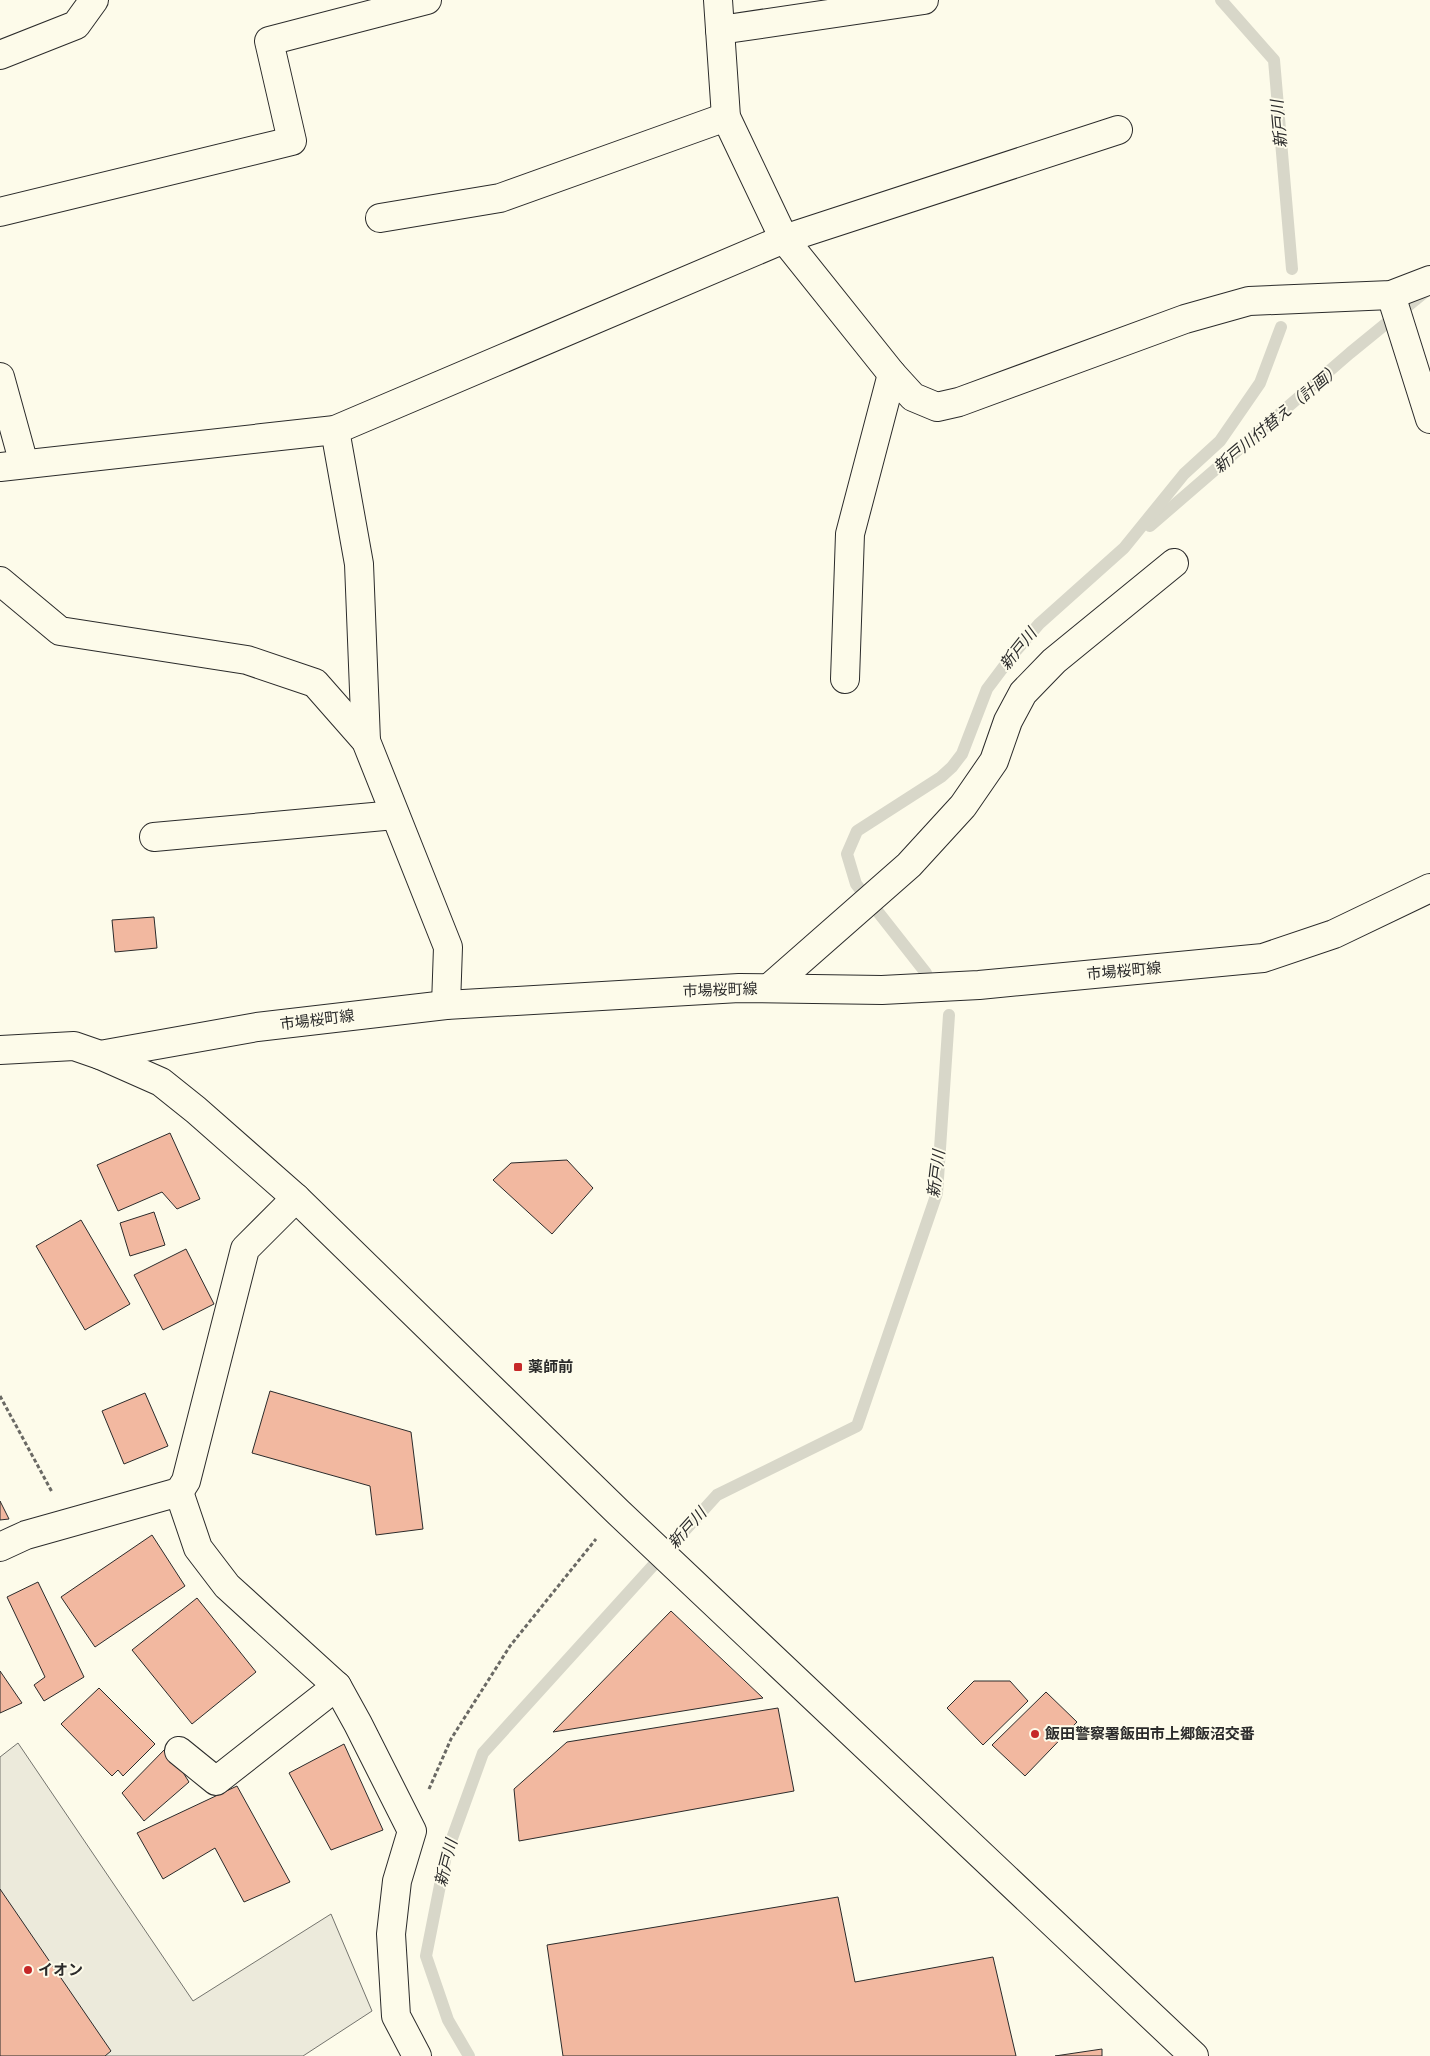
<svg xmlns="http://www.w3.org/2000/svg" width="1430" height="2056" font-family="'Work Sans','Noto Sans JP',sans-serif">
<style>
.parking{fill:#eceadb;stroke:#74746e}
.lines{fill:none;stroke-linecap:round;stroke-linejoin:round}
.stream{stroke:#d8d7c9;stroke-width:12}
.building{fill:#f2b8a0;stroke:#2b2b2b}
.minor-casing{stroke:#2b2b2b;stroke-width:30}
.major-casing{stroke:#2b2b2b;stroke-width:30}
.path{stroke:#6a6964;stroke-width:3;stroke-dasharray:4 2.5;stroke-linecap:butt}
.minor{stroke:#fdfbea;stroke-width:28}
.major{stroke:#fdfbea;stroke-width:28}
.poi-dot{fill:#c62828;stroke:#fdfbea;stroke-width:2}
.labels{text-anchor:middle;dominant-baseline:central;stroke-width:4;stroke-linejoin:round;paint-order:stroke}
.street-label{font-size:15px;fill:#2b2b2b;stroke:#fdfbea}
.poi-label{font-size:15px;font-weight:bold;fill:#2b2b2b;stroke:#fdfbea;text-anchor:start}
.water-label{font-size:16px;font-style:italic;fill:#2b2b2b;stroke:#fdfbea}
</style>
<rect width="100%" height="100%" fill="#fdfbea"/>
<polygon class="parking" points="18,1743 193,2001 331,1914 372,2011 303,2056 0,2056 0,1757"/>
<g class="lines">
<g class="stream">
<polyline points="1221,0 1274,60 1292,269"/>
<polyline points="1150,526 1350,353 1426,291"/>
<polyline points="926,973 856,884 847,854 857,831 941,777 952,767 962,754 987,689 1014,653 1039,624 1124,548 1184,474 1220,441 1260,383 1281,327"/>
<polyline points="469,2056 448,2020 426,1956 446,1855 483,1753 717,1495 857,1426 937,1193 949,1015"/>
</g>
</g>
<g class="building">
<polygon points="154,917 157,948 115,952 112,920"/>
<polygon points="170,1133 200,1199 177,1209 162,1192 118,1211 97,1165"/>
<polygon points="567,1160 593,1188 552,1234 493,1180 511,1163"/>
<polygon points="154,1212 165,1245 130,1256 120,1223"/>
<polygon points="81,1220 130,1304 85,1330 36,1246"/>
<polygon points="186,1249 214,1304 163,1330 134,1275"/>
<polygon points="270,1391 411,1432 423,1529 376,1535 370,1486 252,1453"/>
<polygon points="145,1393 168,1446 124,1464 102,1411"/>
<polygon points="0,1501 9,1519 0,1520"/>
<polygon points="152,1535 185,1586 95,1647 61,1597"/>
<polygon points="38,1582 84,1677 44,1701 34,1685 45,1677 7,1597"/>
<polygon points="197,1598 256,1672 192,1724 132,1650"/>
<polygon points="671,1611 763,1698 553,1732"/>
<polygon points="0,1671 22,1703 0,1713"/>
<polygon points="974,1681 1010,1681 1028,1701 983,1745 947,1708"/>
<polygon points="99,1688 155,1744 123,1776 118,1770 112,1776 61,1724"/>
<polygon points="1046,1692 1077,1722 1025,1776 992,1745"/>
<polygon points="778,1708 794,1791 519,1841 514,1789 567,1742"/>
<polygon points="344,1744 383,1830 331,1850 289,1773"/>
<polygon points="167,1747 189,1782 144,1821 122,1793"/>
<polygon points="237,1786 290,1882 244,1902 215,1848 163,1879 137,1833"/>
<polygon points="0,1889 111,2051 105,2056 0,2056"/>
<polygon points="838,1897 855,1982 993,1957 1016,2056 563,2056 547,1945"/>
<polygon points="1102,2049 1102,2056 1055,2056"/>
</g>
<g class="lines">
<defs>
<g id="minor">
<polyline points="718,0 726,117 784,239 892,374 913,397 937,407 959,402 1185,319 1249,301 1391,295 1430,280"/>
<polyline points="720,30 924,0"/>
<polyline points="0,55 76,25 94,0"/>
<polyline points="0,212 292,141 269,41 427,0"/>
<polyline points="380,218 500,198 726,117"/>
<polyline points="1391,295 1430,419"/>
<polyline points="0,377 24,464"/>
<polyline points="335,430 359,564 366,741"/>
<polyline points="0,467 335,430 784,239 1118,130"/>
<polyline points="0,581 60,631 247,660 315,683 366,741 448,947 446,1005"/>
<polyline points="845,679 850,534 892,374"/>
<polyline points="154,837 395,815"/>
<polyline points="769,988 909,865 963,806 994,761 1008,721 1023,693 1054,661 1174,563"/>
<polyline points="100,1055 161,1082 196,1110 296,1198 618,1512 1194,2056"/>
<polyline points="179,1492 198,1548 227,1586 337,1686 358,1724 412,1831 397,1881 391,1934 396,2016 417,2056"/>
<polyline points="0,1547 26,1535 179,1492 186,1481 245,1249 296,1198"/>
<polyline points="179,1751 216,1781 337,1686"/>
</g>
<polyline id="major" points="0,1050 74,1046 100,1055 257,1027 446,1005 739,988 882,990 979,985 1263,958 1334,934 1430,888"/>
</defs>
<use href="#minor" class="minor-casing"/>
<use href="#major" class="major-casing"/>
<g class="path">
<polyline points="0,1396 52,1492"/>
<polyline points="429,1789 451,1739 510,1646 596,1539"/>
</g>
<use href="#minor" class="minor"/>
<use href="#major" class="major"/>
</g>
<g class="poi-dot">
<rect x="513" y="1362" width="10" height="10" rx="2.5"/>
<circle cx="1035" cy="1734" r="5"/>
<circle cx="28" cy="1970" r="5"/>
</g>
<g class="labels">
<g class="street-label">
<text transform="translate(1124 971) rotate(-5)">市場桜町線</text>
<text transform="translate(720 990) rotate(-2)">市場桜町線</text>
<text transform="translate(317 1020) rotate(-7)">市場桜町線</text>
</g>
<g class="poi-label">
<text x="528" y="1367">薬師前</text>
<text x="1045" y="1734">飯田警察署飯田市上郷飯沼交番</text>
<text x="38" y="1970">イオン</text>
</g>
<g class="water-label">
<text transform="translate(1279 124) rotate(-95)">新戸川</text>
<text transform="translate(1277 418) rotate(-40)">新戸川付替え（計画）</text>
<text transform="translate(1018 649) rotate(-51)">新戸川</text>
<text transform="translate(936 1174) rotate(-83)">新戸川</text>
<text transform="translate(687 1528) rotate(-48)">新戸川</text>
<text transform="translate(446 1863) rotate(-76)">新戸川</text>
</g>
</g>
</svg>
